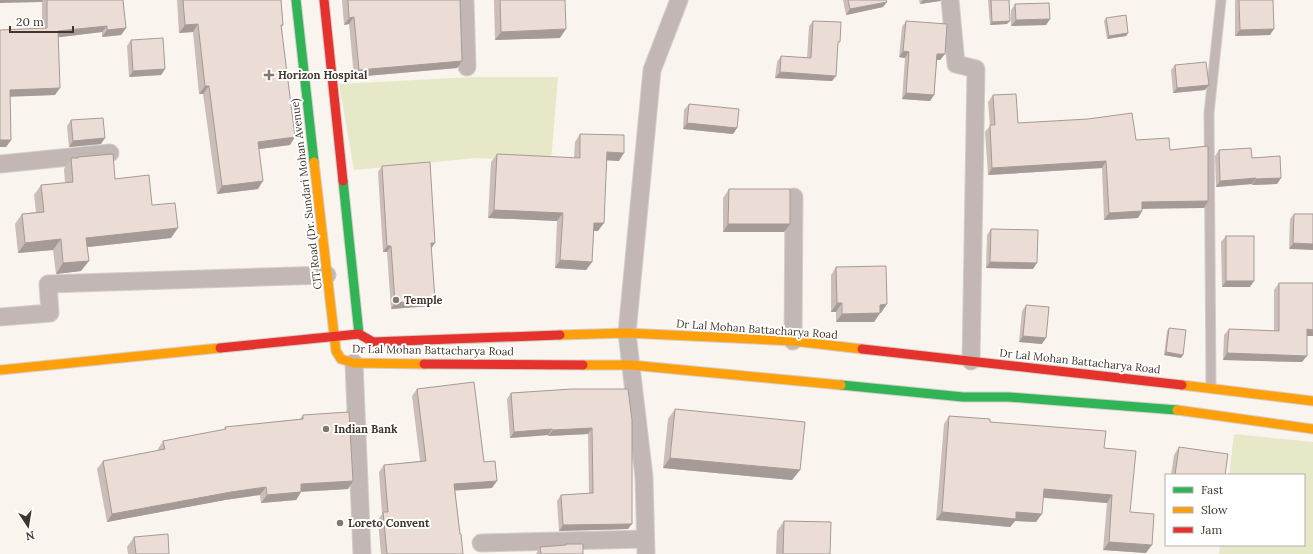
<svg xmlns="http://www.w3.org/2000/svg" width="1313" height="554" font-family="Lora,serif">
<style>
.green{fill:#e7e8c7}
.lines{fill:none;stroke-linecap:round;stroke-linejoin:round}
.lane-casing{stroke:#d4cec8;stroke-width:11}
.street-casing{stroke:#d4cec8;stroke-width:19}
.fast-casing{stroke:#d4cec8;stroke-width:11}
.slow-casing{stroke:#d4cec8;stroke-width:11}
.jam-casing{stroke:#d4cec8;stroke-width:11}
.lane{stroke:#c2b7b4;stroke-width:9}
.street{stroke:#c2b7b4;stroke-width:17}
.fast{stroke:#30b455;stroke-width:9}
.slow{stroke:#ff9f0a;stroke-width:9}
.jam{stroke:#e5322d;stroke-width:9}
.wall{fill:#cbbdb8}
.shaded-wall{fill:#a59a96}
.building{fill:#ecdcd6;stroke:#a59a96}
.poi-dot{fill:#81786f;stroke:#fff;stroke-width:1.5}
.labels{text-anchor:middle;dominant-baseline:central;stroke-width:4;stroke-linejoin:round;paint-order:stroke}
.poi-label{font-size:11px;font-weight:bold;fill:#40362b;stroke:#fff;text-anchor:start}
.street-label{font-size:11px;fill:#40362b;stroke:#fff}
</style>
<rect width="100%" height="100%" fill="#faf4ee"/>
<g class="green">
<polygon points="472,77 558,77 551,162 476,158 354,170 339,84"/>
<polygon points="1234,434 1313,442 1313,554 1219,554 1220,545 1304,545 1304,475 1229,475"/>
</g>
<g class="lines">
<defs>
<polyline id="lane" points="1211,388 1209,113 1221,0"/>
<g id="street">
<polyline points="465,0 467,67"/>
<polyline points="950,0 956,64 976,69 971,361"/>
<polyline points="0,164 110,153"/>
<polyline points="0,317 50,313 48,284 327,275"/>
<polyline points="793,341 794,197"/>
<polyline points="354,363 362,554"/>
<polyline points="481,543 645,539"/>
<polyline points="646,554 644,477 627,333 652,70 679,0"/>
</g>
<g id="fast">
<polyline points="296,0 314,162"/>
<polyline points="343,181 359,334"/>
<polyline points="841,385 963,397 1009,397 1177,410"/>
</g>
<g id="slow">
<polyline points="314,162 336,351 341,359 354,363 424,364"/>
<polyline points="560,335 627,333 793,341 862,349"/>
<polyline points="583,365 631,365 841,385"/>
<polyline points="0,370 220,348"/>
<polyline points="1182,385 1313,401"/>
<polyline points="1177,410 1313,429"/>
</g>
<g id="jam">
<polyline points="324,0 343,181"/>
<polyline points="220,348 359,334 373,342 560,335"/>
<polyline points="862,349 1182,385"/>
<polyline points="424,364 583,365"/>
</g>
</defs>
<use href="#lane" class="lane-casing"/>
<use href="#street" class="street-casing"/>
<use href="#fast" class="fast-casing"/>
<use href="#slow" class="slow-casing"/>
<use href="#jam" class="jam-casing"/>
<use href="#lane" class="lane"/>
<use href="#street" class="street"/>
<use href="#fast" class="fast"/>
<use href="#slow" class="slow"/>
<use href="#jam" class="jam"/>
</g>
<g class="wall">
<polygon points="0,0 123,0 126,28 121,35 102,37 102,32 58,37 55,95 10,96 11,140 6,147 0,147 0,30 42,29 42,2"/>
<polygon points="177,0 281,0 283,25 282,27 290,145 259,149 258,189 217,194 203,94 199,94 193,32 179,33"/>
<polygon points="342,0 460,0 462,61 457,68 354,77 349,24 344,25"/>
<polygon points="494,0 565,0 560,38 495,40"/>
<polygon points="843,0 886,0 883,7 846,15"/>
<polygon points="919,0 941,0 940,1 920,4"/>
<polygon points="988,0 1009,0 1007,24 990,25"/>
<polygon points="1235,0 1273,0 1270,35 1235,36"/>
<polygon points="1015,4 1050,19 1046,25 1011,26 1011,10"/>
<polygon points="1106,18 1128,33 1126,36 1107,39 1104,21"/>
<polygon points="813,21 838,46 832,81 775,78 777,62 781,56 807,58 809,26"/>
<polygon points="906,21 945,54 940,60 937,60 934,95 930,101 902,99 905,58 899,57 902,27"/>
<polygon points="131,40 165,69 161,75 129,77 127,46"/>
<polygon points="1175,65 1205,90 1173,93 1171,70"/>
<polygon points="993,95 1018,123 1136,140 1170,150 1208,201 1204,208 1142,208 1142,211 1138,218 1104,220 1102,168 988,175 985,132 990,126 988,102"/>
<polygon points="689,104 737,128 733,134 683,129 684,110"/>
<polygon points="71,120 101,144 69,147 67,126"/>
<polygon points="580,134 619,161 607,160 598,231 594,231 592,262 586,270 555,268 557,221 488,218 491,162 497,154 574,158 575,142"/>
<polygon points="1219,150 1252,158 1281,178 1277,184 1252,185 1252,184 1216,187 1215,156"/>
<polygon points="78,157 115,179 152,205 171,238 87,247 81,271 56,274 53,250 18,253 15,224 22,214 36,212 34,195 41,185 65,183 64,169 71,158 77,158"/>
<polygon points="382,166 431,248 435,300 431,306 391,309 387,252 383,252 378,172"/>
<polygon points="729,189 790,224 784,232 723,232 723,198"/>
<polygon points="1294,214 1313,214 1289,249 1290,219"/>
<polygon points="991,229 1033,269 986,268 987,235"/>
<polygon points="1226,236 1250,287 1222,287 1221,242"/>
<polygon points="836,267 881,313 880,313 874,322 836,322 836,312 831,312 831,275"/>
<polygon points="1279,283 1313,283 1313,336 1307,336 1302,362 1223,360 1224,335 1229,329 1274,331 1274,290"/>
<polygon points="1026,305 1042,344 1019,342 1022,311"/>
<polygon points="1169,328 1183,355 1181,358 1164,355 1167,331"/>
<polygon points="417,389 484,462 492,488 455,490 460,534 463,554 381,554 378,520 382,514 379,472 384,465 420,461 412,396"/>
<polygon points="628,389 628,529 559,531 557,501 561,495 589,493 588,434 548,436 548,435 510,438 507,399 511,393"/>
<polygon points="675,409 800,470 792,480 663,468 668,419"/>
<polygon points="303,415 353,481 348,489 301,492 296,500 261,503 260,495 225,500 107,522 97,469 103,461 158,451 158,449 163,441 224,430 225,427 300,419"/>
<polygon points="949,416 990,422 1104,448 1146,553 1103,550 1107,503 1043,498 1036,522 1015,521 1010,527 936,520 944,424"/>
<polygon points="1179,447 1225,475 1171,475 1174,455"/>
<polygon points="784,521 830,554 776,554 777,531"/>
<polygon points="134,537 169,554 128,554 127,547"/>
<polygon points="566,544 583,554 536,554 540,547 565,546"/>
</g>
<g class="shaded-wall">
<polygon points="0,0 43,0 42,2 0,3"/>
<polygon points="923,0 941,0 940,1 920,4"/>
<polygon points="887,2 883,7 846,15 850,9"/>
<polygon points="354,17 349,24 344,25 349,18"/>
<polygon points="1050,19 1046,25 1011,26 1016,20"/>
<polygon points="1010,21 1007,24 990,25 992,22"/>
<polygon points="198,24 193,32 179,33 185,25"/>
<polygon points="107,26 102,32 53,38 58,31"/>
<polygon points="126,28 121,35 102,37 107,30"/>
<polygon points="566,29 560,38 495,40 501,32"/>
<polygon points="1274,29 1270,35 1235,36 1240,30"/>
<polygon points="1128,33 1126,36 1107,39 1109,36"/>
<polygon points="903,51 909,52 905,58 899,57"/>
<polygon points="937,54 945,54 940,60 933,60"/>
<polygon points="462,61 457,68 354,77 359,70"/>
<polygon points="165,69 161,75 129,77 133,71"/>
<polygon points="780,72 836,76 832,81 775,78"/>
<polygon points="1209,85 1205,90 1173,93 1177,88"/>
<polygon points="205,86 209,86 203,94 199,94"/>
<polygon points="60,88 55,95 5,97 10,90"/>
<polygon points="906,93 934,95 930,101 902,99"/>
<polygon points="687,123 737,128 733,134 683,129"/>
<polygon points="295,137 290,145 253,150 258,142"/>
<polygon points="105,138 101,144 69,147 73,141"/>
<polygon points="0,140 11,140 6,147 0,147"/>
<polygon points="607,152 624,153 619,161 602,160"/>
<polygon points="1106,161 1102,168 988,175 992,168"/>
<polygon points="1256,178 1252,184 1216,187 1220,181"/>
<polygon points="1281,178 1277,184 1252,185 1256,179"/>
<polygon points="263,181 258,189 217,194 222,186"/>
<polygon points="1208,201 1204,208 1137,209 1142,202"/>
<polygon points="494,210 563,213 557,221 488,218"/>
<polygon points="1142,211 1138,218 1104,220 1109,213"/>
<polygon points="594,223 604,223 598,231 588,231"/>
<polygon points="728,224 790,224 784,232 723,232"/>
<polygon points="178,228 171,238 79,248 86,238"/>
<polygon points="61,239 53,250 18,253 25,243"/>
<polygon points="431,243 435,243 431,249"/>
<polygon points="1293,243 1313,244 1313,250 1289,249"/>
<polygon points="387,246 391,246 387,252 383,252"/>
<polygon points="560,260 592,262 586,270 555,268"/>
<polygon points="89,261 81,271 56,274 63,263"/>
<polygon points="990,262 1037,263 1033,269 986,268"/>
<polygon points="1226,281 1254,281 1250,287 1222,287"/>
<polygon points="435,300 431,306 391,309 395,303"/>
<polygon points="837,303 842,303 836,312 831,312"/>
<polygon points="887,304 881,313 874,313 880,305"/>
<polygon points="880,313 874,322 836,322 842,314"/>
<polygon points="1307,329 1313,330 1313,336 1303,336"/>
<polygon points="1023,336 1046,338 1042,344 1019,342"/>
<polygon points="1166,352 1183,355 1181,358 1164,355"/>
<polygon points="1227,353 1307,356 1302,362 1223,360"/>
<polygon points="592,428 588,434 548,436 553,430"/>
<polygon points="552,429 548,435 510,438 514,432"/>
<polygon points="670,458 800,470 792,480 663,468"/>
<polygon points="353,481 348,489 295,492 301,484"/>
<polygon points="497,481 492,488 449,491 454,484"/>
<polygon points="266,487 260,495 225,500 107,522 112,514 231,492"/>
<polygon points="1044,489 1112,495 1107,503 1038,497"/>
<polygon points="301,492 296,500 261,503 267,495"/>
<polygon points="942,512 1016,512 1042,514 1036,522 1015,521 1010,527 936,520"/>
<polygon points="632,524 628,529 559,531 563,525"/>
<polygon points="1109,542 1152,545 1146,553 1103,550"/>
</g>
<g class="building">
<polygon points="47,0 123,0 126,28 107,30 107,26 58,31 60,88 10,90 11,140 0,140 0,30 47,28"/>
<polygon points="183,0 281,0 283,25 281,25 295,137 258,142 263,181 222,186 209,86 205,86 198,24 185,25"/>
<polygon points="348,0 460,0 462,61 359,70 354,17 349,18"/>
<polygon points="500,0 565,0 566,29 501,32"/>
<polygon points="848,0 886,0 887,2 850,9"/>
<polygon points="991,0 1009,0 1010,21 992,22"/>
<polygon points="1239,0 1273,0 1274,29 1240,30"/>
<polygon points="1049,3 1050,19 1016,20 1015,4"/>
<polygon points="1126,15 1128,33 1109,36 1106,18"/>
<polygon points="813,21 841,22 840,42 838,42 836,76 780,72 781,56 811,58"/>
<polygon points="906,21 947,24 945,54 937,54 934,95 906,93 909,52 903,51"/>
<polygon points="163,38 165,69 133,71 131,40"/>
<polygon points="1206,62 1209,85 1177,88 1175,65"/>
<polygon points="1016,94 1018,123 1088,119 1132,113 1136,140 1169,138 1170,150 1208,146 1208,201 1142,202 1142,211 1109,213 1106,161 992,168 990,125 995,125 993,95"/>
<polygon points="689,104 739,109 737,128 687,123"/>
<polygon points="103,118 105,138 73,141 71,120"/>
<polygon points="580,134 624,135 624,153 607,152 604,223 594,223 592,262 560,260 563,213 494,210 497,154 580,158"/>
<polygon points="1251,148 1252,158 1280,156 1281,178 1256,179 1256,178 1220,181 1219,150"/>
<polygon points="113,154 115,179 149,175 152,205 175,203 178,228 86,238 89,261 63,263 61,239 25,243 22,214 44,212 41,185 73,182 71,158 78,158 78,157"/>
<polygon points="430,162 435,243 431,243 435,300 395,303 391,246 387,246 382,166"/>
<polygon points="729,189 790,189 790,224 728,224"/>
<polygon points="1294,214 1313,214 1313,244 1293,243"/>
<polygon points="991,229 1038,230 1037,263 990,262"/>
<rect x="1226" y="236" width="28" height="45"/>
<polygon points="886,266 887,304 880,305 880,313 842,314 842,303 837,303 836,267"/>
<polygon points="1279,283 1313,283 1313,330 1307,329 1307,356 1227,353 1229,329 1279,331"/>
<polygon points="1026,305 1049,307 1046,338 1023,336"/>
<polygon points="1169,328 1186,330 1183,355 1166,352"/>
<polygon points="474,382 484,462 495,461 497,481 454,484 460,534 461,534 463,554 387,554 383,512 388,512 384,465 426,461 417,389"/>
<polygon points="572,389 628,389 632,420 632,524 563,525 561,495 593,493 592,428 553,430 552,429 514,432 511,393"/>
<polygon points="675,409 805,422 800,470 670,458"/>
<polygon points="349,412 353,481 301,484 301,492 267,495 266,487 231,492 112,514 103,461 165,449 163,441 226,429 225,427 303,419 303,415"/>
<polygon points="949,416 990,419 990,422 1106,431 1104,448 1136,451 1130,512 1154,514 1152,545 1109,542 1112,495 1044,489 1042,514 1016,512 1016,519 942,512"/>
<polygon points="1179,447 1228,454 1225,475 1175,475"/>
<polygon points="784,521 831,522 830,554 783,554"/>
<polygon points="168,534 169,554 136,554 134,537"/>
<polygon points="566,544 583,544 583,554 541,554 540,547 566,545"/>
</g>
<g class="poi-dot">
<path d="M267 69h4v4h4v4h-4v4h-4v-4h-4v-4h4z"/>
<circle cx="396" cy="300" r="4"/>
<circle cx="326" cy="429" r="4"/>
<circle cx="340" cy="523" r="4"/>
</g>
<g class="labels">
<g class="poi-label">
<text x="278" y="75">Horizon Hospital</text>
<text x="404" y="300">Temple</text>
<text x="334" y="429">Indian Bank</text>
<text x="348" y="523">Loreto Convent</text>
</g>
<g class="street-label">
<text transform="translate(306 194) rotate(-97)">CIT Road (Dr. Sundari Mohan Avenue)</text>
<text transform="translate(757 329) rotate(4)">Dr Lal Mohan Battacharya Road</text>
<text transform="translate(433 350) rotate(1)">Dr Lal Mohan Battacharya Road</text>
<text transform="translate(1080 361) rotate(6)">Dr Lal Mohan Battacharya Road</text>
</g>
</g>
<rect x="1165" y="474" width="140" height="72" fill="#ffffff" stroke="#b3afaa"/>
<rect x="1173" y="487" width="20" height="6" fill="#30b455" stroke="#b3afaa"/>
<text x="1201" y="494" font-size="12" fill="#40362b">Fast</text>
<rect x="1173" y="507" width="20" height="6" fill="#ff9f0a" stroke="#b3afaa"/>
<text x="1201" y="514" font-size="12" fill="#40362b">Slow</text>
<rect x="1173" y="527" width="20" height="6" fill="#e5322d" stroke="#b3afaa"/>
<text x="1201" y="534" font-size="12" fill="#40362b">Jam</text>
<g transform="translate(28 526) rotate(168)" stroke="#ffffff" stroke-width="3" paint-order="stroke">
<path d="M0-3L7 15L0 10L-7 15Z" fill="#40362b"/>
<text y="-6" font-size="11" font-weight="bold" text-anchor="middle" fill="#40362b">N</text>
</g>
<path d="M10 26v6h63v-6" fill="none" stroke="#40362b" stroke-width="2"/>
<text x="16" y="26" font-size="12" fill="#40362b" stroke="#ffffff" stroke-width="3" paint-order="stroke">20 m</text>
</svg>
